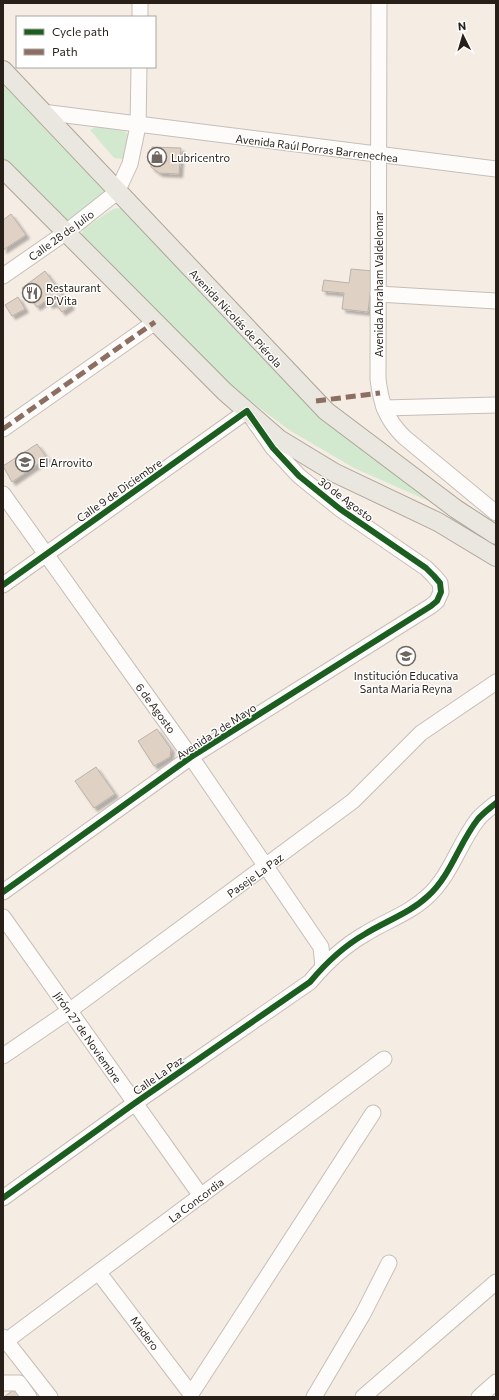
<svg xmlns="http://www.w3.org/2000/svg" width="499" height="1400" font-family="Commissioner,sans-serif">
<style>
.green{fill:#d3e9cf}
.building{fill:#dfd1c4;stroke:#bab3ac;filter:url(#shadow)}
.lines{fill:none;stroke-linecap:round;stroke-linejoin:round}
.minor-casing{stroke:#c6beb7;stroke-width:17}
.major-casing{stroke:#ada598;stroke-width:20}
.minor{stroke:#fefcfb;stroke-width:15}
.major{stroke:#eae6e0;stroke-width:18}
.quiet{stroke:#8d6e63;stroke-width:5;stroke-dasharray:10 5;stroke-linecap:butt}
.cycleway-casing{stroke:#fff;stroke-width:8}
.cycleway{stroke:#1b5e20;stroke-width:6}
.labels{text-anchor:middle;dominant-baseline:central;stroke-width:3;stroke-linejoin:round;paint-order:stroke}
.street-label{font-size:11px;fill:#271f18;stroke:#fff}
.poi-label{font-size:11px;fill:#271f18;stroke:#fff;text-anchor:start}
</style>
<defs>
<filter id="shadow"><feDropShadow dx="3.5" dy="3.5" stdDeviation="1" flood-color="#0004"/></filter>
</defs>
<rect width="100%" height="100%" fill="#f5ece4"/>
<g class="green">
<path d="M3 78 106 192 70 221C54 217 17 172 3 159Z"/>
<polygon points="100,125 126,132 131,139 123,159 114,158 90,130"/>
<polygon points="118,208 124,209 368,451 433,503 354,468 289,430 232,387 81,237 83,229 113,209"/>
</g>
<g class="building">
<polygon points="152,147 181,148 179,174 159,173 151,167"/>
<polygon points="11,214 26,235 3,250 3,220"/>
<polygon points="351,269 373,271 368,312 342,309 344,293 322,291 324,280 349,283"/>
<polygon points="45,271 71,306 62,312 55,303 49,305 47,300 37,307 22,288"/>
<polygon points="18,297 25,309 12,316 5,305"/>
<polygon points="37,444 47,458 12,482 3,466"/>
<polygon points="157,729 171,749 170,757 154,766 138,741"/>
<polygon points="96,767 115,794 94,808 75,781"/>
<polygon points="16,1388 22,1397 4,1397"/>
</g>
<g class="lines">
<defs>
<g id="minor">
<path d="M379 3 378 379C381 404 386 419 404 437L496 513"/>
<polyline points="140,17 140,3"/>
<polyline points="42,112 496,169"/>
<polyline points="3,276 65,233 117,192 130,164 138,126 139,67"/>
<polyline points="378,294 496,301"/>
<polyline points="384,408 496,405"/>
<polyline points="3,429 155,322"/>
<polyline points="3,494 191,757 321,947 323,967"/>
<polyline points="3,585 247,411 273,448 299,476 340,509 426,568 434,576 440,583 441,592 437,601 431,606 191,757 3,892"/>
<polyline points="3,917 201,1196"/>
<polyline points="3,1056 69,1011 353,801 421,733 496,682"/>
<path d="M3 1198 135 1103 310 982C325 964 344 946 365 934 386 921 410 913 428 896 451 875 459 843 478 819 483 813 490 808 496 803"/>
<polyline points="99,1273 191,1394"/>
<polyline points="3,1337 50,1397"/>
<polyline points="6,1341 384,1059"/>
<polyline points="3,1383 19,1383 29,1397"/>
<polyline points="191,1397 191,1394 373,1113"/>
<polyline points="314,1397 363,1314 389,1263"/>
<polyline points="363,1397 496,1282"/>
<polyline points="479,1397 496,1382"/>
</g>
<g id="major">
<polyline points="3,70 326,411 456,509 496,535"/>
<polyline points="3,169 225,392 279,439 335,473 438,522 496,557"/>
</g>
</defs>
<use href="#minor" class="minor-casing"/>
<use href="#major" class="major-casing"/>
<use href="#minor" class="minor"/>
<use href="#major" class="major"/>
<g class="quiet">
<polyline points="316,401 380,393"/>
<polyline points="3,429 155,322"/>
</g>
<defs>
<g id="cycleway">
<polyline points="3,585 247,411 273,448 299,476 340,509 426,568 434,576 440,583 441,592 437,601 431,606 191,757 3,892"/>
<path d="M3 1198 135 1103 310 982C325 964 344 946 365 934 386 921 410 913 428 896 451 875 459 843 478 819 483 813 490 808 496 803"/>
</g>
</defs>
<use href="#cycleway" class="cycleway-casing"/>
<use href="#cycleway" class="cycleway"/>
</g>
<defs>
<symbol id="shop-ring" viewBox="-11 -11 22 22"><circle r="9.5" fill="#fff" stroke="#6f675f" stroke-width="1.5"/><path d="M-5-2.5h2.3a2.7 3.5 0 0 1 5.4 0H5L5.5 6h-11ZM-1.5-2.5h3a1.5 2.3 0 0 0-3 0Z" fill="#6f675f"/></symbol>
<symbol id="restaurant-ring" viewBox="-11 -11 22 22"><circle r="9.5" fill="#fff" stroke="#6f675f" stroke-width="1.5"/><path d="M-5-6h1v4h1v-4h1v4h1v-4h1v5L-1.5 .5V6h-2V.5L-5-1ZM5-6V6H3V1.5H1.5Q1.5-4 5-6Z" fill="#6f675f"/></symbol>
<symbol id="school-ring" viewBox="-11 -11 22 22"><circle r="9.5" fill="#fff" stroke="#6f675f" stroke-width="1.5"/><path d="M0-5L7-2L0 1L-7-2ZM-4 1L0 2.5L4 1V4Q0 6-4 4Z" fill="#6f675f"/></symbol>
</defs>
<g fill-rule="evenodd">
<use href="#shop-ring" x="146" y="146" width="22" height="22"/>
<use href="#restaurant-ring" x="21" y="282" width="22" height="22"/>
<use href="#school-ring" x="14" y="451" width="22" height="22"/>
<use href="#school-ring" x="395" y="645" width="22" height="22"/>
</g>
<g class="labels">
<g class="street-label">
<text transform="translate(317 148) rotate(7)">Avenida Raúl Porras Barrenechea</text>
<text transform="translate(61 235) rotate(-36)">Calle 28 de Julio</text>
<text transform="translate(378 284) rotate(-90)">Avenida Abraham Valdelomar</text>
<text transform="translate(236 318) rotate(47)">Avenida Nicolás de Piérola</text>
<text transform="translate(119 490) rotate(-35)">Calle 9 de Diciembre</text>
<text transform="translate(346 499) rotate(37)">30 de Agosto</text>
<text transform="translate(156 708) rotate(54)">6 de Agosto</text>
<text transform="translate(216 731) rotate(-33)">Avenida 2 de Mayo</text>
<text transform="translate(255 875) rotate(-36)">Paseje La Paz</text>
<text transform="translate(88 1037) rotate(55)">Jirón 27 de Noviembre</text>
<text transform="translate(158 1075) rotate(-35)">Calle La Paz</text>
<text transform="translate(196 1200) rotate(-37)">La Concordia</text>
<text transform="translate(145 1333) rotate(53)">Madero</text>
</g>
<g class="poi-label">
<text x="171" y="157">Lubricentro</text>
<text x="46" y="287">Restaurant<tspan x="46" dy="13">D'Vita</tspan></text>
<text x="39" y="462">El Arrovito</text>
<text x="406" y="675" text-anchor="middle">Institución Educativa<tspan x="406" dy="13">Santa Maria Reyna</tspan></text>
</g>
</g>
<rect width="499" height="1400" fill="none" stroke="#271f18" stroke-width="8"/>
<rect x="16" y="16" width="140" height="52" fill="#ffffff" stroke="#a9a5a3"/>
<rect x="24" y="29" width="20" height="6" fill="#1b5e20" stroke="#a9a5a3"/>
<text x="52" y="36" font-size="12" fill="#271f18">Cycle path</text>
<rect x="24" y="49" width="20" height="6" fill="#8d6e63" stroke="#a9a5a3"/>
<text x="52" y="56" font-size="12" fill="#271f18">Path</text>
<g transform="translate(463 36) rotate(355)" stroke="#ffffff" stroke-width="3" paint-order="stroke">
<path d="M0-3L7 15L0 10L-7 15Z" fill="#271f18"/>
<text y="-6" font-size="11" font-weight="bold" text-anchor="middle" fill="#271f18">N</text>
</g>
</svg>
